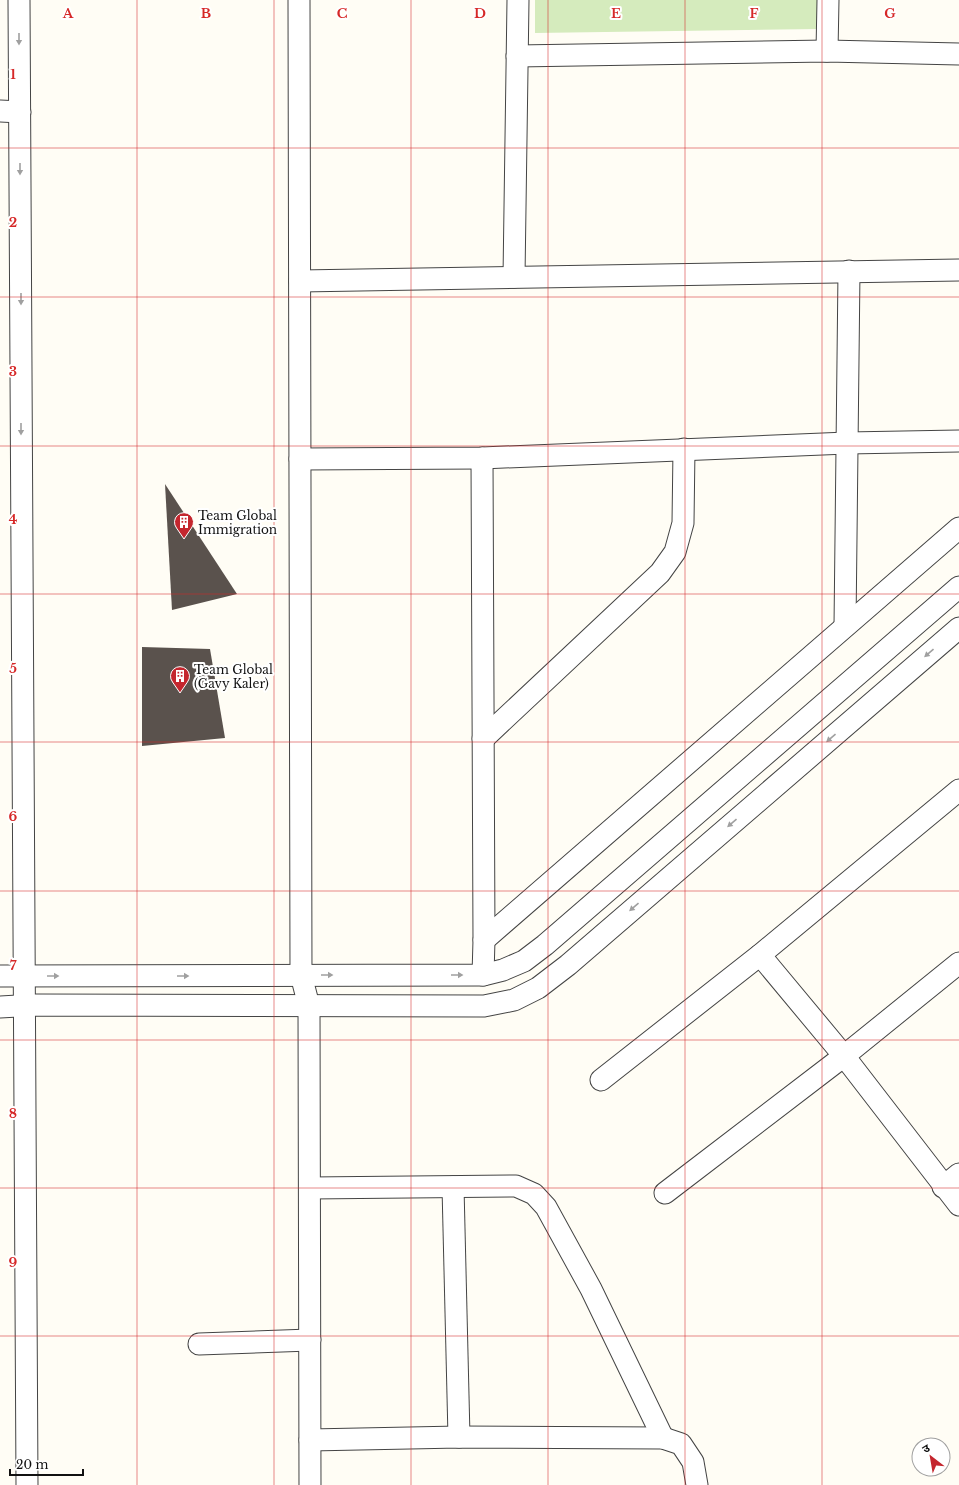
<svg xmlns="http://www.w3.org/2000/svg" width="959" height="1485" font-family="'Libre Baskerville','Noto Sans Devanagari',serif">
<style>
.green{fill:#d5ebbd}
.building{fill:#5a524d}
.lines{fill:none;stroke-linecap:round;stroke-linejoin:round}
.minor-casing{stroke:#444;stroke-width:23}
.minor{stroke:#fff;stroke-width:21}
.oneway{fill:#a0a0a0}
.grid{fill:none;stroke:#d62828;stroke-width:1;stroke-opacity:0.55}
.labels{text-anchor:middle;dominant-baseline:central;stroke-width:4;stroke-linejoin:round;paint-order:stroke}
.poi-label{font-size:12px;fill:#111;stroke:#fff;text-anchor:start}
.grid-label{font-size:13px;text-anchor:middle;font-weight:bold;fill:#d62828;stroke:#fff;stroke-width:4;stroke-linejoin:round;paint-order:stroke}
</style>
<rect width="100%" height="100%" fill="#fffdf5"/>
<polygon class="green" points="535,0 818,0 818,29 535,33"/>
<g class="building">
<polygon points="165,484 237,594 172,610"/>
<polygon points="142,647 210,649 225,738 142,746"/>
</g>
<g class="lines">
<defs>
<g id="minor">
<polyline points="19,0 27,1485"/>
<polyline points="299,0 301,975 309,1006 310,1485"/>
<polyline points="827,51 828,0"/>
<polyline points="517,56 827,51 959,54"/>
<polyline points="0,111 20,112"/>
<polyline points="514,277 518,0"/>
<polyline points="300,281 959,270"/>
<polyline points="482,458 484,940 483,975"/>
<polyline points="300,459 482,458 847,443 959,441"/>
<polyline points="845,626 849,271"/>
<polyline points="483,739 660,573 675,552 683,523 684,449"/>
<polyline points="484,940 959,528"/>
<polyline points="760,955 844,1056 959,1205"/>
<polyline points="0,976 483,975 503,970 524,961 545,945 959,587"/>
<polyline points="0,1007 35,1005 484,1006 514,1000 538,988 568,965 959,628"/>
<polyline points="601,1080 760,955 959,790"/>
<polyline points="453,1187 459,1437"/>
<polyline points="943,1187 959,1174"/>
<polyline points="310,1188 516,1186 534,1194 546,1207 591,1289 663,1438"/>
<polyline points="665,1193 844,1056 959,963"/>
<polyline points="199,1344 310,1340"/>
<polyline points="310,1440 459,1437 663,1438 681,1444 693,1462 697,1485"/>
</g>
</defs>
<use href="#minor" class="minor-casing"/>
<use href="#minor" class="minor"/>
</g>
<defs><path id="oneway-solid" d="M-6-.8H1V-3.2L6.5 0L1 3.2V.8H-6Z"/></defs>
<g class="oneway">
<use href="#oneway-solid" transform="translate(19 39) rotate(90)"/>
<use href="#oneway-solid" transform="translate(20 169) rotate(90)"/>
<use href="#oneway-solid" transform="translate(21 299) rotate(90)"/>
<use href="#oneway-solid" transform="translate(21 429) rotate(90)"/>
<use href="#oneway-solid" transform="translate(929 653) rotate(139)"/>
<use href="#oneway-solid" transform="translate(831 738) rotate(139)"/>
<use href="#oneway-solid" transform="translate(732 823) rotate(139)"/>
<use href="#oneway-solid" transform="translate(634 907) rotate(139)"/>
<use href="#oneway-solid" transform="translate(327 975)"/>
<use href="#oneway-solid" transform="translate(457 975)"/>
<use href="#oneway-solid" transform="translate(53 976)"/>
<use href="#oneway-solid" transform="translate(183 976)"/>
</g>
<path class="grid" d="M137 0V1485M274 0V1485M411 0V1485M548 0V1485M685 0V1485M822 0V1485M0 148H959M0 297H959M0 446H959M0 594H959M0 742H959M0 891H959M0 1040H959M0 1188H959M0 1336H959"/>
<defs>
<symbol id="building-pin" viewBox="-11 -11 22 30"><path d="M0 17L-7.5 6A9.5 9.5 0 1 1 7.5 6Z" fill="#c4262e" stroke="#fff"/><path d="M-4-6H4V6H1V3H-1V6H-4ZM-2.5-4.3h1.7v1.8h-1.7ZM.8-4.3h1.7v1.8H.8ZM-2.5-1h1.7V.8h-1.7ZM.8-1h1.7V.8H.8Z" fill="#fff"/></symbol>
</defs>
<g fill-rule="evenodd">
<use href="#building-pin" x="173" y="511" width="22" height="30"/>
<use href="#building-pin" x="169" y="665" width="22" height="30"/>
</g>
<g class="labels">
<g class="poi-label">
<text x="198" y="515">Team Global<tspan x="198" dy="14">Immigration</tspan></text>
<text x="194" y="669">Team Global<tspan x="194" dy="14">(Gavy Kaler)</tspan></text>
</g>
</g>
<g class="grid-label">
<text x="68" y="18">A</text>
<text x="206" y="18">B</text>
<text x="342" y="18">C</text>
<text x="480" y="18">D</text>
<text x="616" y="18">E</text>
<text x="754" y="18">F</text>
<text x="890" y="18">G</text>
<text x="13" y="79">1</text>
<text x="13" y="227">2</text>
<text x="13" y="376">3</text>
<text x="13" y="524">4</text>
<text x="13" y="673">5</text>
<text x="13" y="821">6</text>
<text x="13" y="970">7</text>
<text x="13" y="1118">8</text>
<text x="13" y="1267">9</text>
</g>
<g transform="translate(931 1457) rotate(329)"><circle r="19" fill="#ffffff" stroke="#a0a0a0"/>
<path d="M0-3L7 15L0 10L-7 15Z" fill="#c4262e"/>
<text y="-6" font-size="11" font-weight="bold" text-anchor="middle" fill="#111111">उ</text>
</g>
<path d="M10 1469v6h73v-6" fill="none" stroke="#111111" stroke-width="2"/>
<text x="16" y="1469" font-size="12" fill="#111111" stroke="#ffffff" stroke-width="3" paint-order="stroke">20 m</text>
</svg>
